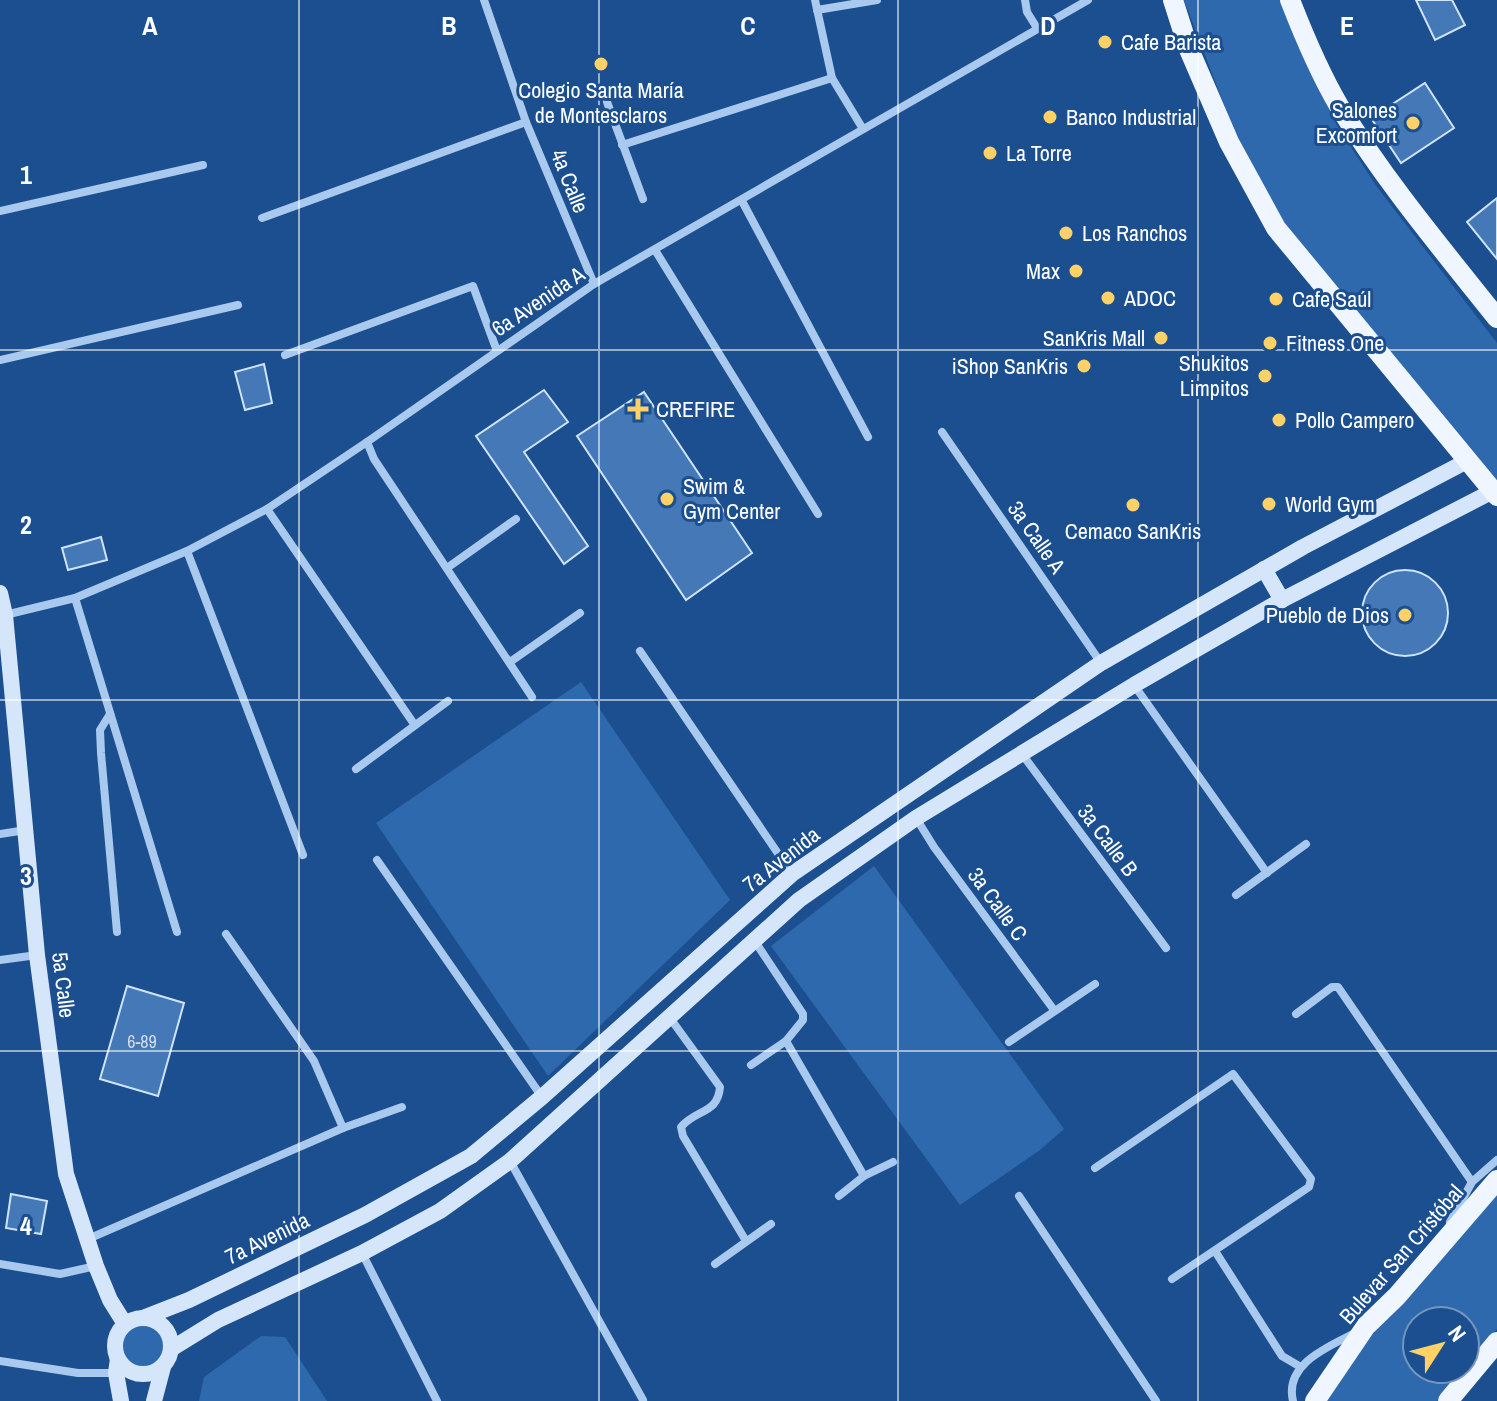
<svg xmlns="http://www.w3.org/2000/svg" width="1497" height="1401" font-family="'Archivo Narrow',sans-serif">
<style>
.green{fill:#2e69ad}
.building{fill:#4478b7;stroke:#cfe3fa;stroke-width:2}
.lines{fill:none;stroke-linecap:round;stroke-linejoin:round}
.street{stroke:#a9c9ee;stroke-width:8}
.secondary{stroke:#d6e6fa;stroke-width:16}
.primary{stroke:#f0f6ff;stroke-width:20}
.grid{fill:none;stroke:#fff;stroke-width:2;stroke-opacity:0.55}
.poi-dot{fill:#ffd166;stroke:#1b4f8f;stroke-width:3}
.labels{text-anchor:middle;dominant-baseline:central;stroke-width:6;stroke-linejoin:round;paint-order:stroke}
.number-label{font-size:18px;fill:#d0dded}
.poi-label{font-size:22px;fill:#fff;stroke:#1b4f8f;text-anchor:start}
.street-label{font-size:22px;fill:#fff;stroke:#1b4f8f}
.grid-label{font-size:26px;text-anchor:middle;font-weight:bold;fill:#fff;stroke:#1b4f8f;stroke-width:6;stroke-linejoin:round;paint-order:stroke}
</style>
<rect width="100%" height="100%" fill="#1b4f8f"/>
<g class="green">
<polygon points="1184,0 1282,0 1296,41 1336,124 1377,187 1497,343 1497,483 1282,220 1234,131"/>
<polygon points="581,682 730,900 548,1076 376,823"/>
<polygon points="874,866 1064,1129 1040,1150 960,1205 771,946"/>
<polygon points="1497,1192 1497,1329 1465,1367 1465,1321 1417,1321 1417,1369 1463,1369 1437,1401 1326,1401 1360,1349"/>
<circle cx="144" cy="1346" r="24"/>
<polygon points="261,1336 285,1337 327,1401 199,1401 204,1377"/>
</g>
<g class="building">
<polygon points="1416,0 1452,0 1465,25 1435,40"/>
<polygon points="1425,83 1454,128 1401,163 1371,118"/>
<polygon points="1497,198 1497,259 1467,222"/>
<polygon points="264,364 272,403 245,410 235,372"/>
<polygon points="544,390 568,422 524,452 588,546 564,564 476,436"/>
<polygon points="644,392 752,553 686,600 577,436"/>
<polygon points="101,537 107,560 68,570 62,548"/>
<circle cx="1405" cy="613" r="43"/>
<polygon points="127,986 184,1003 158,1096 100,1079"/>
<polygon points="11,1194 47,1201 41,1234 6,1228"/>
</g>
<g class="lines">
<g class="street">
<polyline points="484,0 526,122 594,284"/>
<polyline points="815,0 832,78 863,129"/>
<polyline points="1025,0 1027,12 1037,28"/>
<polyline points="817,10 877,0"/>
<polyline points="607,102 643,199"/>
<polyline points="622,145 832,78"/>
<polyline points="742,201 868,437"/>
<polyline points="0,211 203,165"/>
<polyline points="262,218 526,122"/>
<polyline points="655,250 818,514"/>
<polyline points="285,355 473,286 497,351"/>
<polyline points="0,360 238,305"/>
<polyline points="942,432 1101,663"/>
<polyline points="367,442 374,459 532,697"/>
<polyline points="267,509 414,724"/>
<polyline points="187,551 303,855"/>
<polyline points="447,568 516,519"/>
<polyline points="75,598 177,932"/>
<polyline points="5,615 75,598 187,551 267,509 367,442 594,284 1088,0"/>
<polyline points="640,651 792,874"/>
<polyline points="510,662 580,613"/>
<polyline points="1134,685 1267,873"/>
<polyline points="110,714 100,730 101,753 117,932"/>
<polyline points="1022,754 1166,948"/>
<polyline points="356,769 448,701"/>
<polyline points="916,818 934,847 1054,1010"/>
<polyline points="0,834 26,830"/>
<polyline points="377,860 542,1097"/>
<polyline points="1236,895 1306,844"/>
<polyline points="226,934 314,1061 343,1128"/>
<polyline points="0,960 37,955"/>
<polyline points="1296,1014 1332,987 1338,987 1472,1182"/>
<path d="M670 1018 720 1087C718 1114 696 1109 681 1127L683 1136 746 1241"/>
<polyline points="786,1041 864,1176"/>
<polyline points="1009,1042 1095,984"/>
<polyline points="751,1065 786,1041 803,1020 803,1014 754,940"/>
<polyline points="510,1161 643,1400"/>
<polyline points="1095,1168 1233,1074 1311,1179 1309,1187 1172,1279"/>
<polyline points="839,1196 864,1176 893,1162"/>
<polyline points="1019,1196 1156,1401"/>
<polyline points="1450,1222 1472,1182 1497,1160"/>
<polyline points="88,1239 343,1128 402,1107"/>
<polyline points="1215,1251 1282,1356 1299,1366"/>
<polyline points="362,1253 437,1401"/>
<polyline points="0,1264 60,1274 96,1266"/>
<polyline points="715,1264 771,1224"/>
<polyline points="0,1361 78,1373 116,1373"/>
<path d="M1293 1401C1284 1364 1328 1347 1355 1333"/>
</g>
<g class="secondary">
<polyline points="1264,569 1282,600"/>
<polyline points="0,593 5,615 37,955 66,1174 96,1266 110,1300 125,1324"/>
<circle cx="143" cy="1346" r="28"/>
<polyline points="143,1318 189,1300 365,1215 471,1156 542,1097 792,874 1101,663 1303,547 1469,460"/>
<polyline points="171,1349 218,1320 362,1253 440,1211 510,1161 799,900 916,818 1134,685 1282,600 1493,491"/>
<polyline points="118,1359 116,1373 121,1401"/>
<polyline points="154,1401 163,1367"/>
</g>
<g class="primary">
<polyline points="1173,0 1188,47 1229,142 1276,228 1497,496"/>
<path d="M1290 0C1304 36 1319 72 1339 106 1385 181 1442 249 1497 318"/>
<polyline points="1315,1401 1366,1326 1397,1296 1497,1180"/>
<polyline points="1448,1401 1497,1342"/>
</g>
</g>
<path class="grid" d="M299 0V1401M599 0V1401M898 0V1401M1198 0V1401M0 350H1497M0 700H1497M0 1051H1497"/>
<g class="poi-dot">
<circle cx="1105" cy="42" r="8"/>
<circle cx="601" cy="64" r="8"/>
<circle cx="1050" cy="117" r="8"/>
<circle cx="1413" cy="123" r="8"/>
<circle cx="990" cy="153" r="8"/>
<circle cx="1066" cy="233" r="8"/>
<circle cx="1076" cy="271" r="8"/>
<circle cx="1108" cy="298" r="8"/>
<circle cx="1276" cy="299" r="8"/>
<circle cx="1161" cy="338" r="8"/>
<circle cx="1270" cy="343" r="8"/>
<circle cx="1084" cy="366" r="8"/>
<circle cx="1265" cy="376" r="8"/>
<path d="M634 397h8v8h8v8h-8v8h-8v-8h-8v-8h8z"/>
<circle cx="1279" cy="420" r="8"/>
<circle cx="667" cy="499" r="8"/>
<circle cx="1269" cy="504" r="8"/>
<circle cx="1133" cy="505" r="8"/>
<circle cx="1405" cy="615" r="8"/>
</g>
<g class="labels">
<g class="number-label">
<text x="142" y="1041">6-89</text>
</g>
<g class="poi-label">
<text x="1121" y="42">Cafe Barista</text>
<text x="601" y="90" text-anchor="middle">Colegio Santa María<tspan x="601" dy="25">de Montesclaros</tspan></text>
<text x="1397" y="110" text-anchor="end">Salones<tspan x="1397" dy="25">Excomfort</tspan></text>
<text x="1066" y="117">Banco Industrial</text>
<text x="1006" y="153">La Torre</text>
<text x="1082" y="233">Los Ranchos</text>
<text x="1060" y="271" text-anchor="end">Max</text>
<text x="1124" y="298">ADOC</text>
<text x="1292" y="299">Cafe Saúl</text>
<text x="1145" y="338" text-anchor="end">SanKris Mall</text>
<text x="1286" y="343">Fitness One</text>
<text x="1249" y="363" text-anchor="end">Shukitos<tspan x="1249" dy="25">Limpitos</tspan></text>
<text x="1068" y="366" text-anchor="end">iShop SanKris</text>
<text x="656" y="409">CREFIRE</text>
<text x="1295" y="420">Pollo Campero</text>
<text x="683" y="486">Swim &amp;<tspan x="683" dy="25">Gym Center</tspan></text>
<text x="1285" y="504">World Gym</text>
<text x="1133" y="531" text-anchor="middle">Cemaco SanKris</text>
<text x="1389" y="615" text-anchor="end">Pueblo de Dios</text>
</g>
<g class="street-label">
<text transform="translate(570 181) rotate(68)">4a Calle</text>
<text transform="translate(538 301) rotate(-34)">6a Avenida A</text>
<text transform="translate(1037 537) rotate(55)">3a Calle A</text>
<text transform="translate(1108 840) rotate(53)">3a Calle B</text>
<text transform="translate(781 859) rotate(-38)">7a Avenida</text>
<text transform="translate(998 904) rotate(54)">3a Calle C</text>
<text transform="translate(64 985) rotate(83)">5a Calle</text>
<text transform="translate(267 1238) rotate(-26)">7a Avenida</text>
<text transform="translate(1401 1254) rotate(-49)">Bulevar San Cristóbal</text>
</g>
</g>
<g class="grid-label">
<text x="150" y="35">A</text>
<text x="449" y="35">B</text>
<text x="748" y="35">C</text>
<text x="1048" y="35">D</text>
<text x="1347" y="35">E</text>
<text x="26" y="184">1</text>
<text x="26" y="534">2</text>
<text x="26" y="885">3</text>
<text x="26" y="1235">4</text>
</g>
<g transform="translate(1441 1345) rotate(54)"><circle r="38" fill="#1b4f8f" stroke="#7695bc" stroke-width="2"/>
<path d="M0-6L14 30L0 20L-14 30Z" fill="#ffd166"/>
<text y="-12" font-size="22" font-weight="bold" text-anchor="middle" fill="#ffffff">N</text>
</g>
</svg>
